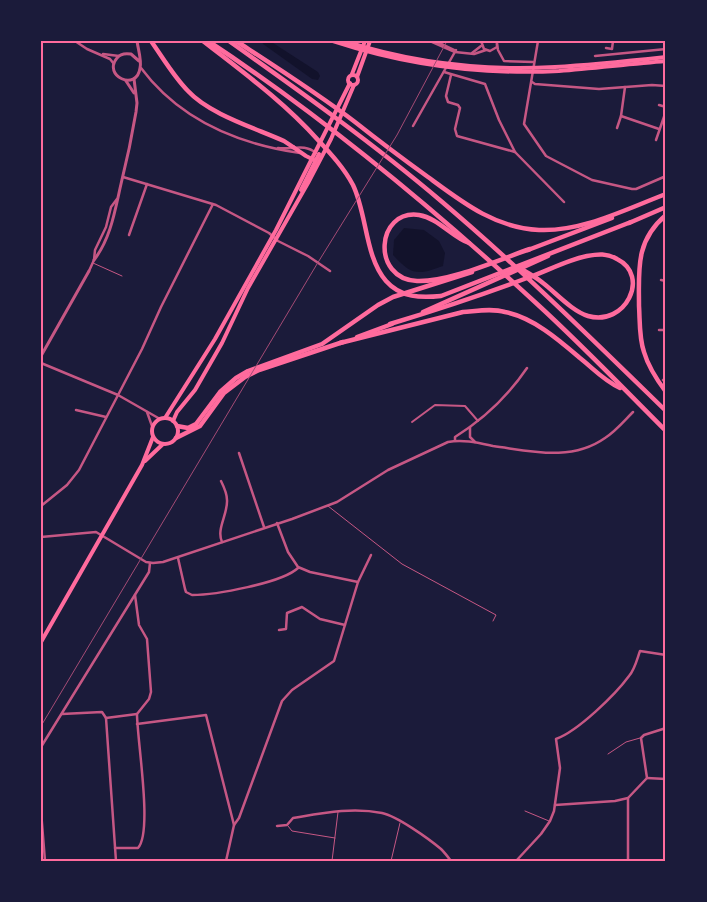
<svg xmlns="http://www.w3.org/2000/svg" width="707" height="902" font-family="'Source Serif 4',serif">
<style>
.water{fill:#12122b}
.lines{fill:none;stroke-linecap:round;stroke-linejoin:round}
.service{stroke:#c65784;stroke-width:1}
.pedestrian{stroke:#c65784;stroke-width:2}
.minor{stroke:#c65784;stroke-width:2.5}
.tertiary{stroke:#c65784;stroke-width:3}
.secondary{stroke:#ff6b9d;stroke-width:4}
.trunk{stroke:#ff6b9d;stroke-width:4.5}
.motorway{stroke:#ff6b9d;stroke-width:4.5}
.rail{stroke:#a44b75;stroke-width:1}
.neatline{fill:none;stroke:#ff6b9d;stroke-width:2}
</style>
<rect width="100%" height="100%" fill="#1b1b3a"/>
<g class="water">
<polygon points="262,41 270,41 318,72 320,76 318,80 312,79 263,44"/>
<path d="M404 228 424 230 439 241 445 253 443 266C418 275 412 276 393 255L394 240Z"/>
</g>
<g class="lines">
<g class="service">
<polyline points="93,263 122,276"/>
<polyline points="328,506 402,564 496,615 493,621"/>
<polyline points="608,754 626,742 640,738"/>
<polyline points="525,811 549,821"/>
<polyline points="288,826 292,831 335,838"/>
<polyline points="332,861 338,812"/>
<polyline points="391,861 400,823"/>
</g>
<polyline class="pedestrian" points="412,422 435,405 465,406 478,421"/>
<g class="minor">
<polyline points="75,41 87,49 110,59 114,64"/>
<polyline points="430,41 455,52 474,54 486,50"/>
<polyline points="435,41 456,51"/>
<polyline points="481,41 484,49 490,51 497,47 497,41"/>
<polyline points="538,41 524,124 546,156 592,180 632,189 636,189 666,176"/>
<polyline points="497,44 498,50 504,61 533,62"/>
<polyline points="606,48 612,49 613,41"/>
<polyline points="472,53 481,46"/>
<polyline points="103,54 119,56"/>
<polyline points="595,56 666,49"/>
<path d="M141 68C179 119 238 144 300 153"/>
<polyline points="444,72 485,84 499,120 515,152 564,202"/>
<polyline points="451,75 446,96 448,102 458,105 460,108 455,129 457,136 515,152"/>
<polyline points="532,82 535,84 599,89 652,85 666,86"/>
<polyline points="659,105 666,107"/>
<polyline points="621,116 659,129"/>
<polyline points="413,126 456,50"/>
<polyline points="617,128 621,116 625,87"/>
<polyline points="656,140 666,111"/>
<path d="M278 148C292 150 304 143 316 153"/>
<polyline points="123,177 216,205 269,233 278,241 308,256 330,271"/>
<polyline points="129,235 147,184"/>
<polyline points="89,271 94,260 95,250 106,227 111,207 117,199"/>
<polyline points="661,280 666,281"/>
<polyline points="659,330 666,330"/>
<polyline points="41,363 118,395 160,419"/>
<polyline points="663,380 666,378"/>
<polyline points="76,410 106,417"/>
<polyline points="147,412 152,426"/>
<polyline points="470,427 470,437 475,442"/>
<path d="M455 440V437C484 419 508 396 527 368"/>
<polyline points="239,453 264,527"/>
<path d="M221 481C224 487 227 494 227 500 228 514 216 529 222 542"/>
<polyline points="41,506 67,485 79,470 142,349 161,307 213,204"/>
<path d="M41 537 96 532 146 562 153 563 163 562 292 519 337 502 388 470 448 442C463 439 479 443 493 446 531 451 571 462 605 438 616 431 624 421 633 412"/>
<path d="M178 558 185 589 186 592 192 595C215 595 282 583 298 568"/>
<polyline points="358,582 371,555"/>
<polyline points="279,630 286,629 287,613 302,607 320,619 345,625"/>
<polyline points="62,714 102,712 106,718 137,714"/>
<polyline points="106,718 116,861"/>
<polyline points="137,724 206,715 234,825"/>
<polyline points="41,747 149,572 150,563"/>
<polyline points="647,778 666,779"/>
<polyline points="555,805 615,801 628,798 647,778 641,738 644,735 666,728"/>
<polyline points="41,811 45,861"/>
<path d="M277 826 287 825 293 818C323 813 352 807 382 813 397 816 429 839 441 849 445 853 448 857 451 861"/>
<path d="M115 848H138C153 832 137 740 137 714L149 699 151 692 147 639 139 625 135 595"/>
<polyline points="226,861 234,825 239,818 282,701 292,690 334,661 358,582 310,572 298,567 288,552 277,523"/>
<path d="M516 861 541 834 550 821 554 811 560 768 556 739C578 731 615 695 629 676 635 669 637 659 640 651L666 655"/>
<polyline points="628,861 628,798"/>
</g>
<g class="tertiary">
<path d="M137 41C138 49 142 61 140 68 137 92 102 76 117 58 120 54 125 53 131 54L139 61"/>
<polyline points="126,81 134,93"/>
<path d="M94 260C111 238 115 210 121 184 127 160 132 136 136 112L137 103 134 79"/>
<polyline points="41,356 89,271"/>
</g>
<g class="secondary">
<path d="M333 41C406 65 482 75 559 71 595 68 630 64 666 61"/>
<path d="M344 41C412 63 484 71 555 67 592 65 629 61 666 57"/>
<polyline points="352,74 365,41"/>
<circle cx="353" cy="80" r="5"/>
<polyline points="357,77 370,41"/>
<polyline points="293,147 306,156 314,160"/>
<polyline points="301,190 319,154"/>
<circle cx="165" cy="431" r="13"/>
<polyline points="165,418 215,339 276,230 350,83"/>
<polyline points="173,421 177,412 195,390 222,343 248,288 308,183 331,139 354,85"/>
<polyline points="145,461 163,444"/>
<polyline points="41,642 142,465 153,437"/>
</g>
<g class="trunk">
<polyline points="629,223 666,207"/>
<polyline points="528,250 612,218"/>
<polyline points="423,312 548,256"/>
<polyline points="357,337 392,324"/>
<polyline points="177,426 188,428 196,424 220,392 236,378 248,371 322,344 378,305 393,297 472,272"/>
<polyline points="176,438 200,426 224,393 245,377 259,370 343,342"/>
</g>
<g class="motorway">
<path d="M151 41C163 58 174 77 188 91 209 114 255 128 284 141L293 147"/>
<path d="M203 41C244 73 284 102 318 140 331 154 344 168 353 185 367 214 365 257 386 281 401 298 421 298 441 296L631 222"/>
<path d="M208 41C325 118 433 208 536 303 581 344 623 388 666 431"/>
<path d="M229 41C301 92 374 144 441 201 519 267 592 339 666 411"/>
<path d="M236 41C276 67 317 93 355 122 379 141 403 159 428 177 462 202 495 228 539 230 582 232 626 209 666 194"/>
<path d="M666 215C635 241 639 270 639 306 640 321 639 338 644 352 648 366 657 380 666 392"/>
<path d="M469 243C452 237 438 218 419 215 376 209 371 279 417 281 450 282 498 260 530 249"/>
<path d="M390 324C436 310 482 295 527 278 547 271 567 260 587 256 598 254 607 253 617 259 651 276 625 327 588 316 572 311 556 293 543 283 537 278 530 274 523 270"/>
<path d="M340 343 463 312C477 311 492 308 505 312 534 318 559 340 580 358 595 370 603 380 620 388"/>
</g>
<polyline class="rail" points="41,726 317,264 397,135 447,41"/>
</g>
<rect width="707" height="902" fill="none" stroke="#1b1b3a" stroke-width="85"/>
<rect x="42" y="42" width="622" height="818" class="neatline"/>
</svg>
